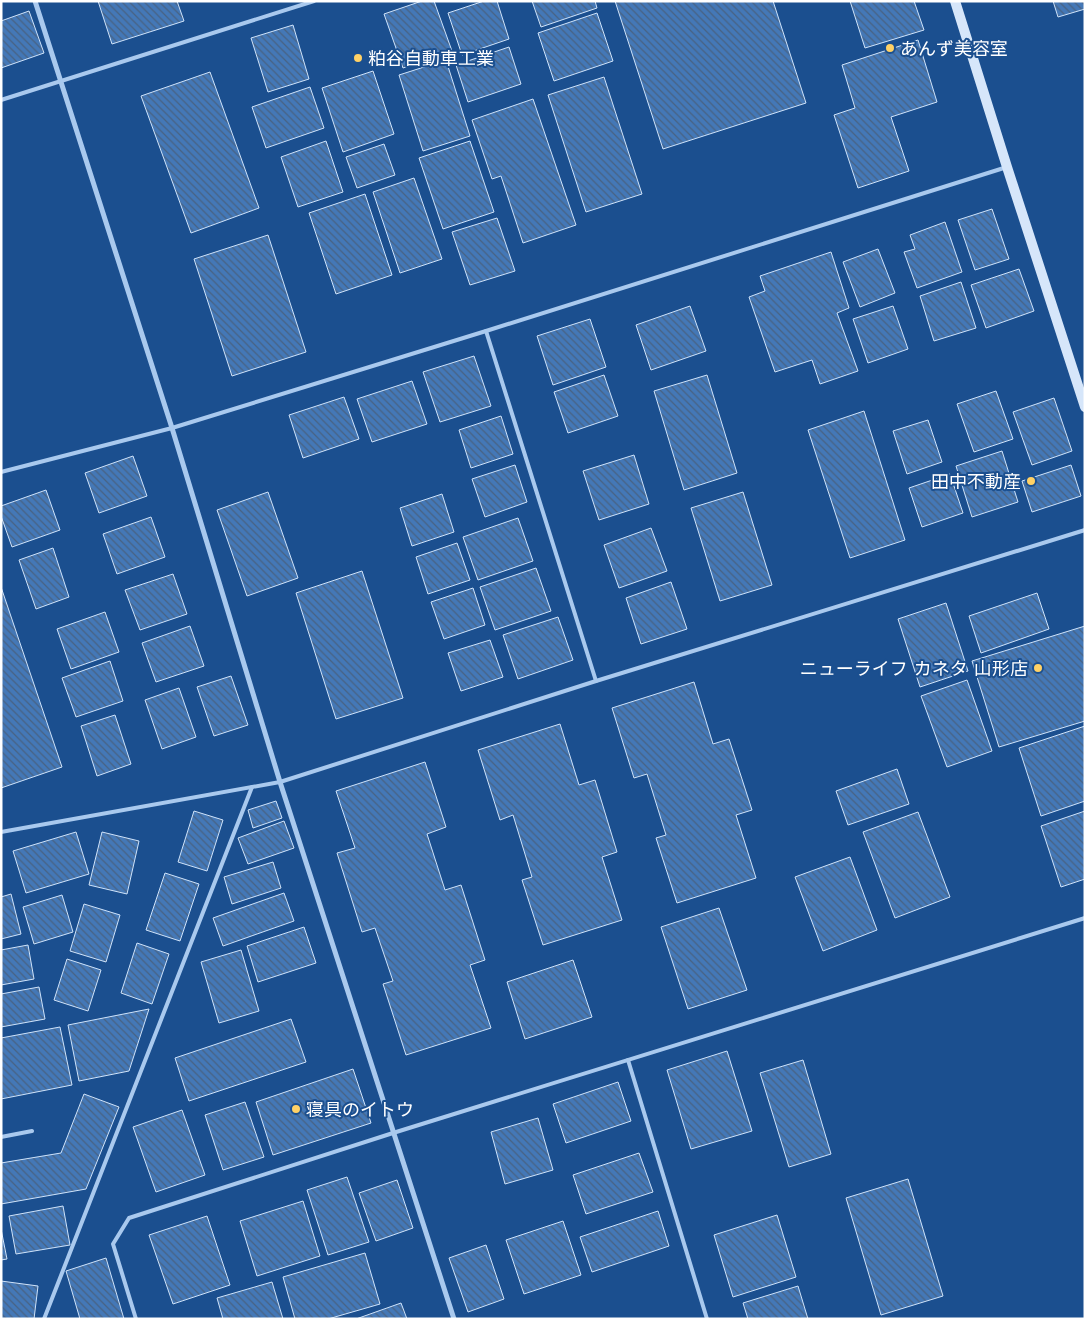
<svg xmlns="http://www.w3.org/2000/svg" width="1086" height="1320" font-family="'Work Sans','Noto Sans JP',sans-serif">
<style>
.building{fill:url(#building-back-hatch);stroke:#cfe3fa}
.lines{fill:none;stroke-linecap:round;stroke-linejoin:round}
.lane{stroke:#a9c9ee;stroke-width:4}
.street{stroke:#a9c9ee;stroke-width:5}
.secondary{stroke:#d6e6fa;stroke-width:10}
.poi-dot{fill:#ffd166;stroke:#1b4f8f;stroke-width:2}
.labels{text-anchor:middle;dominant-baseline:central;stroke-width:4;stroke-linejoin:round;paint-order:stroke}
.poi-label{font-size:18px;fill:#fff;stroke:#1b4f8f;text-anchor:start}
</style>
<defs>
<pattern id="building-back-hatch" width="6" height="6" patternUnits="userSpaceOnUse" patternTransform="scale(1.25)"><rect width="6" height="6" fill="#4478b7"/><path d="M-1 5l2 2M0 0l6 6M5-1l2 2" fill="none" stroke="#486282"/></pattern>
</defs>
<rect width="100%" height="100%" fill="#1b4f8f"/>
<g class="building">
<polygon points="98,1 177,1 184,21 112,44"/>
<polygon points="422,1 434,1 452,51 403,68 384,14"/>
<polygon points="484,1 497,1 509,39 462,55 448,13"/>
<polygon points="532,1 595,1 597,8 541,27"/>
<polygon points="615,1 773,1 806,103 663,149"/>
<polygon points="850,1 914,1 924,30 865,48"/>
<polygon points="1053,1 1085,1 1085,9 1058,17"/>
<polygon points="29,11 44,53 1,68 1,21"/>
<polygon points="597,13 613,61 554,81 538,33"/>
<polygon points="293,25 309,79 268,92 251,38"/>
<polygon points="918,40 937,102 891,117 909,171 858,188 834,115 855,108 842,65"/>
<polygon points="509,47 521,84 468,102 456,65"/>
<polygon points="446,60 470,136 423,151 399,75"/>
<polygon points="373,71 394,134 343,152 322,88"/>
<polygon points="210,72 259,208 191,233 141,96"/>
<polygon points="604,77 642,194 586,212 548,95"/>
<polygon points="310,87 324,128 266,148 252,107"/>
<polygon points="533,99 576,225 523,243 501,176 492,179 472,120"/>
<polygon points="326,141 343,192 298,207 281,157"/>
<polygon points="470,141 494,212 443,229 419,158"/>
<polygon points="384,144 395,175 357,188 346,157"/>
<polygon points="414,178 442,259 400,273 373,192"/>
<polygon points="365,194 392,275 336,294 309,213"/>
<polygon points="992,209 1009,259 975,270 958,220"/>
<polygon points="497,218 515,271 470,285 452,232"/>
<polygon points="945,222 962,272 917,288 904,252 915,249 910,235"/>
<polygon points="268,235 306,352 232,376 194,259"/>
<polygon points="878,249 895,293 860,307 843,262"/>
<polygon points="831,252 849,308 837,313 858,371 820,384 812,360 775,372 749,297 765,291 760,276"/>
<polygon points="1019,269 1034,311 986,328 971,285"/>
<polygon points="961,282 976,328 934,341 920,296"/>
<polygon points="690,306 706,351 651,370 636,325"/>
<polygon points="893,306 908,349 868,363 853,319"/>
<polygon points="590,319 606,367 553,385 537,336"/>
<polygon points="474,356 491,406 440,422 423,372"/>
<polygon points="604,375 618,416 568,433 554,392"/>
<polygon points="707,375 737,473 684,490 654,391"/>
<polygon points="412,381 427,424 372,442 357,399"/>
<polygon points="996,391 1013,439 974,452 957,404"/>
<polygon points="344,397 359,439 303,458 289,415"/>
<polygon points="1054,398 1072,451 1032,465 1013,412"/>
<polygon points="864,411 905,540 850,558 808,430"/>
<polygon points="501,416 513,454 471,468 459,430"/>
<polygon points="928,420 942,462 907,474 893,431"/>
<polygon points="1002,451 1018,502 972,517 956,466"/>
<polygon points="634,455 649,504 599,520 583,471"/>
<polygon points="133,456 147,496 99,513 85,473"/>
<polygon points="515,465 527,502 485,517 472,479"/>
<polygon points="1071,465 1081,496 1032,512 1022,481"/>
<polygon points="950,474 963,513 922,527 909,488"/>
<polygon points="46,490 60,530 12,547 1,516 1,506"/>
<polygon points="268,492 298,578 247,596 217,510"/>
<polygon points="743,492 772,585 720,601 691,508"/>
<polygon points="442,494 454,532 412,546 400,508"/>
<polygon points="151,517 165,557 117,574 103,534"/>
<polygon points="518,518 533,561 478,580 463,537"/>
<polygon points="651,528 667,571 619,588 604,545"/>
<polygon points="457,543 470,580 428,594 416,557"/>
<polygon points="53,548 69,597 36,609 19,560"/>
<polygon points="536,568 551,611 495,630 480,587"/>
<polygon points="362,571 403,698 336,719 296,593"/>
<polygon points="173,574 187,614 140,630 125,590"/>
<polygon points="671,582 687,629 641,644 626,598"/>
<polygon points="1,587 62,767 1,788"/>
<polygon points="473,588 485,625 444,639 431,602"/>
<polygon points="1037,593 1049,629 981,653 969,616"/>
<polygon points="946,603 968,671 920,687 898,619"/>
<polygon points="105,612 119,652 71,669 57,629"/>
<polygon points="558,617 573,660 518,679 503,635"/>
<polygon points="190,626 204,666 156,682 142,643"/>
<polygon points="1085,626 1085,721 999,747 972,661"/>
<polygon points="490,640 503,677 461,691 448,653"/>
<polygon points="110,661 123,701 76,717 62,678"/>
<polygon points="231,676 248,725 214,736 197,687"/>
<polygon points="967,680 992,751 947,767 921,696"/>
<polygon points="694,682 713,744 729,739 752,810 736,815 756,878 677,903 656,838 666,835 647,774 634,778 612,708"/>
<polygon points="179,688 196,737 162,749 145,700"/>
<polygon points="115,715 131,764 97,776 81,726"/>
<polygon points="560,724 579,785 595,780 617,852 602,857 622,920 543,945 522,880 532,877 513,815 500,820 478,750"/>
<polygon points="1085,726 1085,801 1041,816 1019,748"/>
<polygon points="425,762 446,827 427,834 445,890 461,885 485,960 470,965 491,1028 406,1055 383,984 393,981 375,928 362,932 337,853 355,848 336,791"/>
<polygon points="897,769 909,804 848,825 836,791"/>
<polygon points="276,801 282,818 253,828 248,810"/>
<polygon points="194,811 223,820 207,871 178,862"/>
<polygon points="1085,811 1085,879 1061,887 1041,826"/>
<polygon points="918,812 950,897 895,918 863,832"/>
<polygon points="284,821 294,848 248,864 238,838"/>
<polygon points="76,832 89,874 26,893 13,851"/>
<polygon points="102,832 139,841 127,894 89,885"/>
<polygon points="850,857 877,930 823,951 795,877"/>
<polygon points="273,862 281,888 232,904 224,877"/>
<polygon points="165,873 199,884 180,941 146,930"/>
<polygon points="284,893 294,921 223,946 213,918"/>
<polygon points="11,894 21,934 1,939 1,897"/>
<polygon points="62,895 73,932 34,944 23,907"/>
<polygon points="84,904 120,915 106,962 70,951"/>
<polygon points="719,908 747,990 688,1009 661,927"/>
<polygon points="304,927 316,963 258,982 247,946"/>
<polygon points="137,943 169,954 152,1004 121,993"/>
<polygon points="28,945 34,979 1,985 1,950"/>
<polygon points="241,950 259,1011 219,1023 201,962"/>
<polygon points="67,959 101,970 88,1011 54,1000"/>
<polygon points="573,960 592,1017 525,1039 507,982"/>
<polygon points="39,987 45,1019 1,1027 1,994"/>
<polygon points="149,1009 129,1071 79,1081 68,1025"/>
<polygon points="291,1019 306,1062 189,1101 175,1058"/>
<polygon points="60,1027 72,1085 1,1099 1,1038"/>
<polygon points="727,1051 752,1131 691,1149 667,1070"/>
<polygon points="803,1060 831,1154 789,1167 760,1073"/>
<polygon points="353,1069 371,1123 273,1155 256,1102"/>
<polygon points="618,1082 631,1121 566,1143 553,1104"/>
<polygon points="84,1094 119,1107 86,1189 1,1204 1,1163 61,1153"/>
<polygon points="245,1102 264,1157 223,1170 205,1115"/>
<polygon points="182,1110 205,1175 156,1192 133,1127"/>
<polygon points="538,1118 553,1170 505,1184 491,1132"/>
<polygon points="639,1153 653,1192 586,1214 573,1175"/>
<polygon points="347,1177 369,1242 328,1255 307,1190"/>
<polygon points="908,1179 943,1296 881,1315 846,1198"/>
<polygon points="397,1180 413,1228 376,1241 359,1193"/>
<polygon points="303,1201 320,1256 257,1276 240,1221"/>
<polygon points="63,1206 70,1245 16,1254 9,1216"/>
<polygon points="658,1211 669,1246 592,1272 580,1237"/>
<polygon points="777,1215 796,1277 733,1297 714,1235"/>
<polygon points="207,1216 230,1285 173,1304 149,1235"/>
<polygon points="563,1221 581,1275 524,1294 506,1240"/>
<polygon points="1,1229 7,1259 1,1260"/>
<polygon points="486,1245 504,1299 468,1312 449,1258"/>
<polygon points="365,1253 380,1304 328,1319 295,1319 283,1277"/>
<polygon points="106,1258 124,1319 80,1319 66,1271"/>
<polygon points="1,1281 38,1286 34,1319 1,1319"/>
<polygon points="272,1282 283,1319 223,1319 217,1298"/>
<polygon points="798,1286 808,1319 748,1319 743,1303"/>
<polygon points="401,1303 407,1319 356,1319"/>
</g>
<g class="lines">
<g class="lane">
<polyline points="1,100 314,1"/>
<polyline points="486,331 596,681"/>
<polyline points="1,472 172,428 486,331 1007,167"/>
<polyline points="1,832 280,782 596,681 1085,530"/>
<polyline points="628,1060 707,1319"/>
<polyline points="1,1137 32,1131"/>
<polyline points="44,1319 252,787"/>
<polyline points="136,1319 113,1244 129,1218 393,1133 1085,918"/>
</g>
<polyline class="street" points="35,1 172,428 280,782 454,1319"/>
<polyline class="secondary" points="955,1 1007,167 1085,407"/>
</g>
<g class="poi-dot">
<circle cx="890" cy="48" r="5"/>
<circle cx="358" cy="58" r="5"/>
<circle cx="1031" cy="481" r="5"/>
<circle cx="1038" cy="668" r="5"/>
<circle cx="296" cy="1109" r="5"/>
</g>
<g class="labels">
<g class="poi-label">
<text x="900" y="48">あんず美容室</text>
<text x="368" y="58">粕谷自動車工業</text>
<text x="1021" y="481" text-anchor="end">田中不動産</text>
<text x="1028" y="668" text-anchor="end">ニューライフ カネタ 山形店</text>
<text x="306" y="1109">寝具のイトウ</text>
</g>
</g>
<rect width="1086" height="1320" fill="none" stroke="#ffffff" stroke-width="5"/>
</svg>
